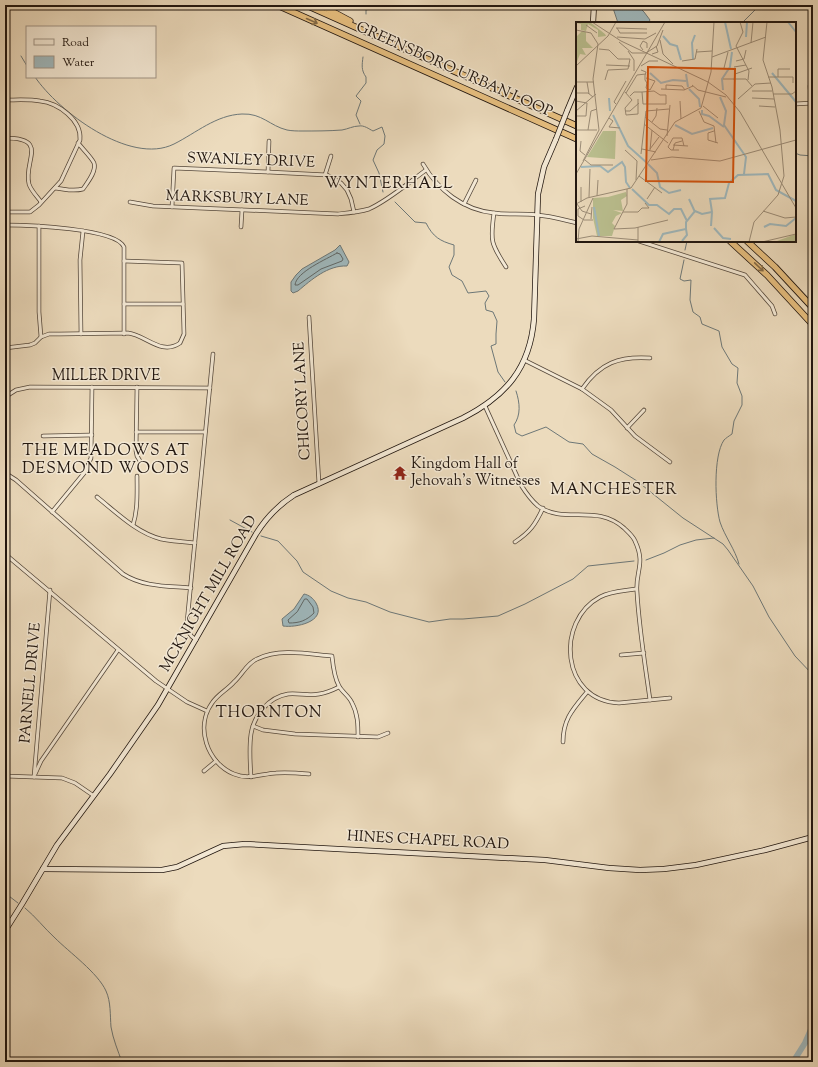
<svg xmlns="http://www.w3.org/2000/svg" width="818" height="1067" font-family="'Sorts Mill Goudy',serif">
<style>
.water{fill:#9fb8bd;stroke:#6d7777}
.lines{fill:none;stroke-linecap:round;stroke-linejoin:round}
.shore{stroke:#606766;stroke-width:1}
.stream{stroke:#6d7777;stroke-width:1}
.river{stroke:#9fb8bd;stroke-width:6}
.street-casing{stroke:#54473a;stroke-width:4.5}
.secondary-casing{stroke:#21160f;stroke-width:6}
.highway-casing{stroke:#21160f;stroke-width:7}
.street{stroke:#f3e8d4;stroke-width:3}
.secondary{stroke:#f3e8d4;stroke-width:4.5}
.highway{stroke:#e6be7e;stroke-width:5.5}
.secondary-bridge-casing{stroke:#21160f;stroke-width:6;stroke-linecap:butt}
.secondary-bridge{stroke:#f3e8d4;stroke-width:4.5}
.oneway{stroke:#846a46}
.labels{text-anchor:middle;dominant-baseline:central;stroke-width:3;stroke-linejoin:round;paint-order:stroke}
.street-label{font-size:15px;fill:#21160f;stroke:#f3e8d4}
.poi-label{font-size:15px;fill:#21160f;stroke:#f3e8d4;text-anchor:start}
.neighbourhood-label{font-size:16px;letter-spacing:1px;fill:#21160f;stroke:#f3e8d4}
.inset-river{fill:none;stroke:#9fb8bd;stroke-width:2}
.inset-road{fill:none;stroke:#9b8c77;stroke-width:1}
.view{fill:#d4520c;fill-opacity:0.15;stroke:#d4520c;stroke-width:2}
.inset-edge{fill:none;stroke:#21160f;stroke-width:2}
</style>
<rect width="100%" height="100%" fill="#ecdbbd"/>
<filter id="stains"><feTurbulence type="fractalNoise" baseFrequency=".005" numOctaves="4"/><feColorMatrix values="0 0 0 0 .2 0 0 0 0 .09 0 0 0 0 .02 0 0 0 .5 -.17"/></filter>
<radialGradient id="worn" r=".72"><stop offset=".6" stop-color="#630" stop-opacity="0"/><stop offset="1" stop-color="#630" stop-opacity=".3"/></radialGradient>
<g class="water">
<polygon points="613,5 637,5 644,12 650,20 648,23 618,23 614,11"/>
<path d="M340 245 349 262 347 266C328 265 311 280 298 291L293 293 291 291V282L296 275 302 269 335 250Z"/>
<path d="M304 594C309 595 313 598 316 603 327 622 295 628 283 626L282 619 294 609Z"/>
</g>
<g class="lines">
<g class="shore">
<path d="M337 253 340 254 343 259 342 261 321 269 298 285H295C296 272 327 259 337 253Z"/>
<path d="M305 599H307L313 607 314 613C306 621 299 623 289 623L288 620 297 612Z"/>
</g>
<g class="stream">
<polyline points="364,5 366,10 366,14"/>
<polyline points="367,10 374,5"/>
<polyline points="742,23 760,5"/>
<polyline points="21,56 27,66"/>
<path d="M35 77C58 111 130 166 174 144 196 133 216 115 242 114 262 113 270 126 287 130 292 131 298 131 302 131 315 131 329 131 342 130 348 129 353 126 359 126 364 125 369 129 373 131L382 127 385 136 384 144 377 150 373 160 379 173 383 192"/>
<path d="M360 124 356 115 361 101 356 96 366 83V77C361 70 362 65 363 57"/>
<polyline points="795,153 800,155 813,156"/>
<path d="M395 202 415 222 426 223C433 237 440 241 454 245V255L449 267 452 275 462 281 468 293 486 291 489 296 485 303 486 310 493 312 497 321 496 334V344L491 346 498 372 505 382"/>
<polyline points="685,250 687,241"/>
<path d="M684 260 680 279 684 281 691 280 690 300 693 312 700 317 702 324 719 331 722 347 732 364 738 368 737 383 742 396V405L734 421 732 434C729 436 726 438 724 440 713 456 715 504 720 522 725 537 735 549 739 564"/>
<path d="M516 391C520 403 521 415 514 425L516 433 522 436 546 427 569 442 583 444 592 454 615 467 637 481 683 518 723 544 728 550 753 586 769 617 795 656 813 675"/>
<polyline points="230,520 252,532"/>
<polyline points="261,536 278,541 297,561 303,572 331,591 348,598 366,602 390,612 429,622 450,619 463,619 498,616 525,604 573,579 588,566 634,561"/>
<polyline points="646,560 664,553 680,545 696,540 714,538"/>
<polyline points="5,893 18,903"/>
<path d="M25 908C36 917 44 928 55 938 69 952 98 973 106 991 111 1002 110 1015 111 1027 113 1039 118 1051 122 1062"/>
</g>
<polyline class="river" points="793,1062 805,1043 813,1025"/>
<defs>
<g id="street">
<polyline points="812,40 813,41"/>
<path d="M5 100C16 100 29 99 40 101 58 103 82 120 80 140L61 181 39 205 30 212H5"/>
<polyline points="811,103 810,86 813,74"/>
<polyline points="795,104 813,103"/>
<path d="M5 138C50 138 23 161 29 184 31 191 38 197 41 202"/>
<path d="M423 164C438 190 463 210 494 213 508 215 523 213 537 215 551 216 564 220 577 223"/>
<polyline points="268,172 269,141"/>
<polyline points="325,175 331,156"/>
<path d="M55 188C66 189 72 192 83 189 87 183 97 171 94 163 92 158 82 148 78 143"/>
<path d="M130 202 153 206 338 214C348 213 359 212 369 209 389 200 408 183 426 170"/>
<polyline points="464,204 476,180"/>
<polyline points="172,207 174,168 268,172 327,175 341,183 347,190 351,199 354,212"/>
<path d="M494 213C490 241 491 244 506 267"/>
<path d="M5 225C26 225 116 228 124 247V334"/>
<polyline points="39,226 39,312 41,337"/>
<polyline points="241,227 242,210"/>
<polyline points="639,241 745,275 772,306 775,314"/>
<polyline points="124,304 183,304"/>
<polyline points="309,317 319,484"/>
<polyline points="81,334 80,260 83,231"/>
<path d="M5 348 30 345 35 343 41 337 49 334H60L128 333C146 335 161 356 180 343L184 334 182 263 124 261"/>
<polyline points="524,360 582,389 611,410 635,436 670,462"/>
<polyline points="137,387 136,451 137,456 140,461"/>
<path d="M582 389C600 363 619 356 650 358"/>
<polyline points="5,397 16,390 30,387 210,388"/>
<path d="M485 406 521 485C526 493 531 500 538 506 565 525 596 503 624 528 628 532 633 536 635 541 646 564 635 572 637 592 639 628 645 664 650 700"/>
<polyline points="627,428 644,410"/>
<polyline points="136,432 205,432"/>
<polyline points="43,436 92,435"/>
<path d="M5 473 16 480 123 574C143 587 168 586 191 588"/>
<path d="M97 497C117 513 137 533 161 539 172 541 184 542 195 543"/>
<polyline points="52,512 85,472 91,458 92,387"/>
<path d="M133 525C138 509 137 493 137 476"/>
<path d="M515 542C530 532 535 525 543 508"/>
<polyline points="5,554 156,681 187,702 207,711"/>
<path d="M636 589C624 591 611 591 600 597 555 621 561 701 619 703L670 698"/>
<path d="M196 640C189 635 187 631 187 623L213 354"/>
<polyline points="621,655 644,653"/>
<polyline points="253,726 263,730 295,734 378,737 388,733"/>
<path d="M563 742C563 719 573 709 587 692"/>
<polyline points="204,771 216,761"/>
<polyline points="35,774 41,761 118,650"/>
<path d="M309 774C298 773 287 772 276 773 261 774 248 780 234 774 207 763 195 727 212 703 218 694 227 690 234 682 242 675 247 663 257 659 280 648 308 654 332 656 333 666 334 677 339 686 342 692 349 696 352 703 358 714 358 725 358 737"/>
<polyline points="5,776 62,778 75,783 94,796"/>
<polyline points="34,777 50,590"/>
<path d="M251 777C250 763 249 748 251 734 254 715 269 697 288 694 299 693 309 696 319 694 326 693 333 690 339 687"/>
</g>
<g id="secondary">
<polyline points="593,23 594,5"/>
<polyline points="567,111 577,87"/>
<polyline points="43,869 162,870 177,867 223,846 245,844 545,860 609,868 640,870 664,869 696,865 765,850 813,837"/>
<path d="M5 931 22 904 57 845 110 774 158 705 256 534C266 518 277 506 294 495L463 418C506 396 530 368 534 319L538 194 544 167 556 139"/>
</g>
<g id="highway">
<polyline points="277,5 577,139"/>
<polyline points="306,5 577,126"/>
<polyline points="320,5 350,21"/>
<polyline points="730,241 767,275 813,325"/>
<polyline points="747,241 775,267 813,308"/>
</g>
</defs>
<use href="#street" class="street-casing"/>
<use href="#secondary" class="secondary-casing"/>
<use href="#highway" class="highway-casing"/>
<use href="#street" class="street"/>
<use href="#secondary" class="secondary"/>
<use href="#highway" class="highway"/>
<defs>
<polyline id="secondary-bridge" points="556,139 567,111"/>
</defs>
<use href="#secondary-bridge" class="secondary-bridge-casing"/>
<use href="#secondary-bridge" class="secondary-bridge"/>
</g>
<defs><path id="oneway-shaft" d="M-6 0H5M1.5-3L5.5 0L1.5 3" fill="none" stroke-width="1.6" stroke-linecap="round" stroke-linejoin="round"/></defs>
<g class="oneway">
<use href="#oneway-shaft" transform="translate(312 21) rotate(24)"/>
<use href="#oneway-shaft" transform="translate(759 267) rotate(44)"/>
</g>
<defs>
<symbol id="temple-bare" viewBox="-9 -9 18 18"><path d="M0-6L5-2H3V0L6.5 2.5H4V6H1.5V3h-3V6H-4V2.5H-6.5L-3 0V-2H-5Z" fill="#8f2418" stroke="#f3e8d4" stroke-width="2.5" paint-order="stroke"/></symbol>
</defs>
<g fill-rule="evenodd">
<use href="#temple-bare" x="390" y="463" width="20" height="20"/>
</g>
<g class="labels">
<g class="street-label">
<text transform="translate(454 70) rotate(24)">GREENSBORO URBAN LOOP</text>
<text transform="translate(251 161) rotate(2)">SWANLEY DRIVE</text>
<text transform="translate(237 199) rotate(2)">MARKSBURY LANE</text>
<text x="106" y="376">MILLER DRIVE</text>
<text transform="translate(303 401) rotate(-93)">CHICORY LANE</text>
<text transform="translate(209 594) rotate(-60)">MCKNIGHT MILL ROAD</text>
<text transform="translate(31 683) rotate(-85)">PARNELL DRIVE</text>
<text transform="translate(428 841) rotate(3)">HINES CHAPEL ROAD</text>
</g>
<g class="poi-label">
<text x="411" y="464">Kingdom Hall of<tspan x="411" dy="17">Jehovah’s Witnesses</tspan></text>
</g>
<g class="neighbourhood-label">
<text x="389" y="184">WYNTERHALL</text>
<text x="106" y="451">THE MEADOWS AT<tspan x="106" dy="18">DESMOND WOODS</tspan></text>
<text x="614" y="490">MANCHESTER</text>
<text x="269" y="713">THORNTON</text>
</g>
</g>
<g transform="translate(576 22)">
<rect width="220" height="220" fill="#ecdbbd"/>
<path d="M14 0 29 12 30 14 22 15V8L12 2 10 9 5 8V2L0 1ZM6 9 10 10V19L17 26H6L10 33 4 32 0 42V15ZM27 109H40L39 137 11 135ZM50 170 51 174 45 178 47 189 37 188 46 191 40 194 36 201 39 204 36 214H21L17 196V176L32 175ZM220 212V220H190L201 219Z" fill="#babf8f"/>
<path class="inset-river" d="M149 0 155 27M212 0 220 10M87 14 94 22 101 24 105 38M170 15 171 0M117 37 116 21 119 13M74 51 85 61 97 58 110 59M196 51 220 80M110 52 112 65M113 67 123 77 124 85M147 68 146 57 154 45 156 30M144 75 150 89 148 103 170 135 168 152M33 76 34 89M126 88V92L133 94 148 105M37 93 52 124 71 141M99 103 116 112 137 106M72 142 81 151 84 165 93 171 105 168M5 145 24 144 32 150 46 140 49 145 50 160 54 166M56 167 73 183H81L93 192 98 187H105L111 199M113 177 119 190M18 185 23 214M135 204 136 190M188 205 194 202 210 204 220 196M138 206 147 216 155 217M106 219 111 213 110 207M83 220 87 212 110 207V200L119 189 126 192 136 190 134 177 149 176 153 161 162 153 192 152 200 168 220 179"/>
<path class="inset-road" d="M16 0 45 19 132 60 150 73 164 90 220 186M164 0 167 10 160 24 173 49 172 58M10 3 21 11M40 6 71 7M41 6 44 11H71M0 8 15 11 22 22M41 15 69 17 80 11M84 18 87 32 97 42M43 20 56 31H70L81 24 87 8M175 21 177 0M23 27 33 28 42 37H54M67 28 64 24 67 19 71 21V26M52 29 58 38V49M121 30 136 29M76 32 82 30 80 24M136 35 190 15M106 39 119 37 121 27M160 39 168 37 170 28M30 43 54 44M0 44 32 14 40 0M65 44 73 39H82M158 45 170 43M148 46 152 30M65 48 70 50 69 53V58L71 61 70 66 74 68 79 59 70 56M192 55H217V61M202 55V47H214M147 57H170L176 64M29 58 32 48 52 47 54 37M158 58 159 52 176 46M0 60H18M11 60 13 72M116 63 122 68 150 75M85 67 108 68 117 64M90 67V63L106 64 109 68M176 69H196M49 70 56 78 49 86 50 93 62 92V77M66 70 78 69 84 73M0 71H12L17 75M50 71 61 53 70 52M197 72H216L220 69M54 74 58 70H66L67 82H90V73H84M176 76 198 77M162 77 179 62 195 61M0 79 11 81 10 94H0M104 79 105 97M40 82 38 80 50 59M71 82V69M127 84 142 96M183 84 199 85M0 89 20 72M49 89H54L63 81M123 89 128 100 138 104 140 121M69 95 84 107 91 108M33 96 37 99 33 105 44 106M76 100 80 94 81 86M68 102 92 121M0 108H21M12 108 15 89 21 87M138 109 132 111V118L142 121M91 114 94 83M5 119 4 129 9 133M97 123 112 124M66 127 80 130M74 127 83 115M49 128 61 139 60 158M74 128 76 108M97 128 99 121 106 119M103 128H95L92 125 97 116H106L108 124M65 132 70 89 93 87M9 138 15 143H37M75 138 96 135 144 139 220 118M7 139 23 108 17 57 22 22M0 152 89 0M63 154 86 171M5 165V180M51 167V182L38 207 59 206 92 198M21 174 22 158M13 175 14 147M71 177 79 165M0 182 11 176 55 166 99 100 125 86 135 50 138 0M1 182 6 189 15 192M9 184 2 187V194L8 198H17M187 189 209 196 220 195M47 190H62L66 186H73L69 181M15 197 16 185M0 217 16 214 62 218M2 220 3 207 17 176M62 220V205M173 220 178 200 202 173 208 154 204 108 196 65 187 38 191 0M186 220 220 212"/>
<path class="view" d="M72 45 159 47 157 160 70 159Z"/>
<rect width="220" height="220" class="inset-edge"/>
</g>
<rect width="818" height="1067" fill="none" stroke="#ecdbbd" stroke-width="20"/>
<rect x="6" y="6" width="806" height="1055" fill="none" stroke="#21160f" stroke-width="2"/>
<rect x="10" y="10" width="798" height="1047" fill="none" stroke="#21160f"/>
<rect x="26" y="26" width="130" height="52" fill="#f3e8d4" stroke="#9f9485"/>
<rect x="34" y="39" width="20" height="6" fill="#f3e8d4" stroke="#9f9485"/>
<text x="62" y="46" font-size="12" fill="#21160f">Road</text>
<rect x="34" y="56" width="20" height="12" fill="#9fb8bd" stroke="#9f9485"/>
<text x="62" y="66" font-size="12" fill="#21160f">Water</text>
<rect width="100%" height="100%" filter="url(#stains)"/>
<rect width="100%" height="100%" fill="url(#worn)"/>
</svg>
